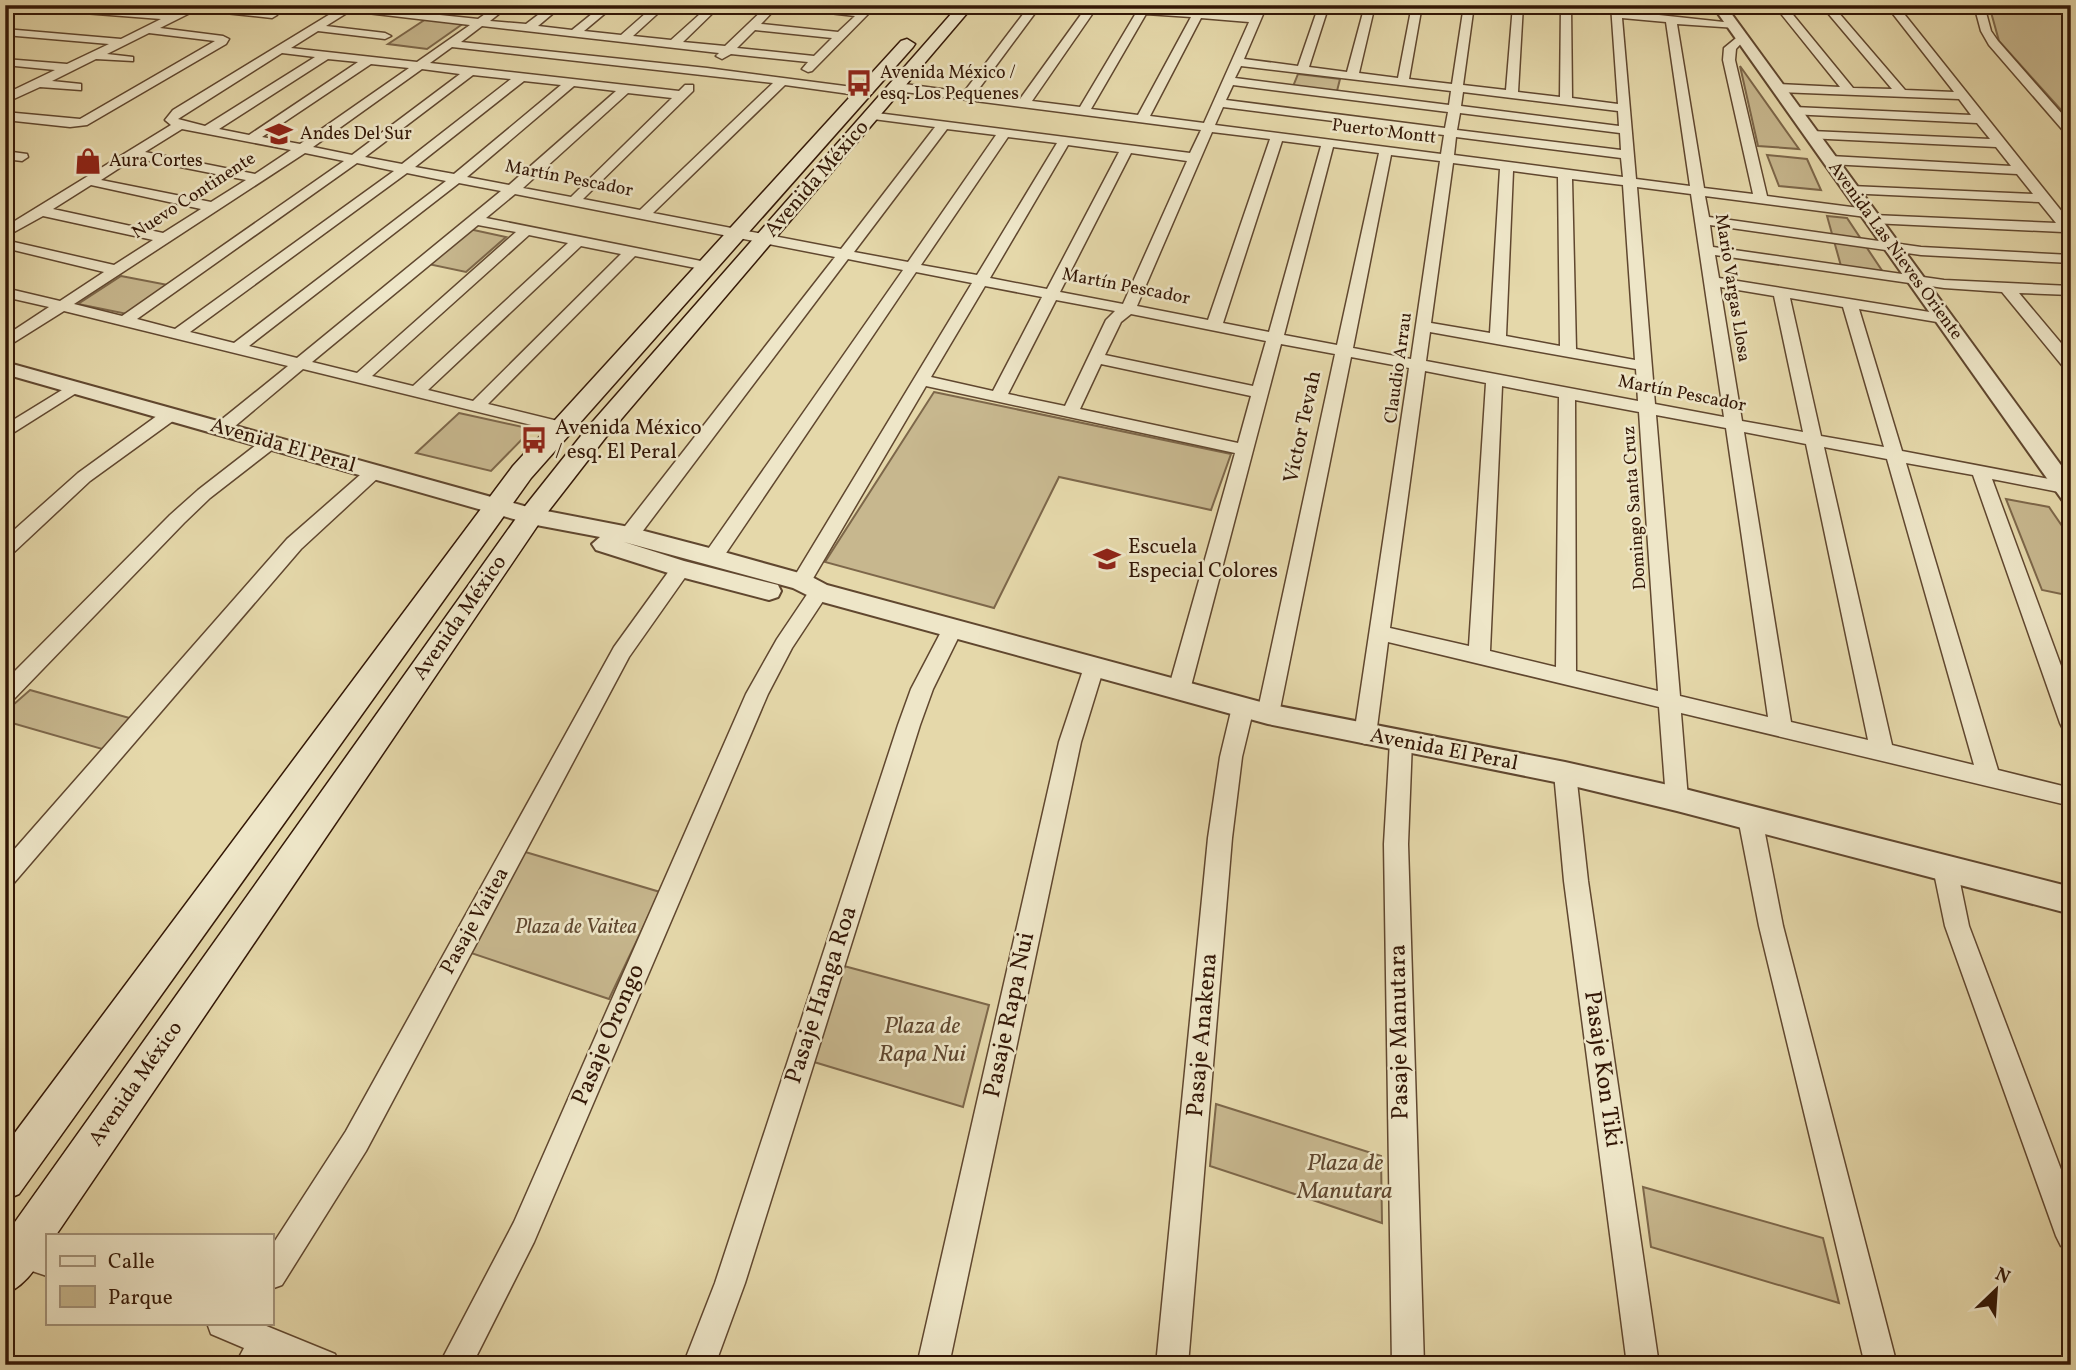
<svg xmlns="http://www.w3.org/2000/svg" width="2076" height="1370" font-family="Vollkorn,serif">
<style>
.green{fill:#c7b78e;stroke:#7d674a;stroke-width:2}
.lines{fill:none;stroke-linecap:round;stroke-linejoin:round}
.minor-casing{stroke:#60472f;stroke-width:3}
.tertiary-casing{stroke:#60472f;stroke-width:4}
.secondary-casing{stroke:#331706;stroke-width:3}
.minor{fill:#eee6c8;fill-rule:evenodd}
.tertiary{fill:#eee6c8;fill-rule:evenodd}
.secondary{fill:#eee6c8;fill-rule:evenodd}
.labels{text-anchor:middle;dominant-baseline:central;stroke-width:5;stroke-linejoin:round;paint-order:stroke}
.far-poi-label{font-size:18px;fill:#331706;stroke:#eee6c8;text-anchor:start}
.far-street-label{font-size:18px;fill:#331706;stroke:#eee6c8}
.street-label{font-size:21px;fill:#331706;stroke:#eee6c8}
.poi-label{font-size:21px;fill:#331706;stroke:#eee6c8;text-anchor:start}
.park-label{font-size:21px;font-style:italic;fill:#5f472f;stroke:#eee6c8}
.near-street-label{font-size:24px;fill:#331706;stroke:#eee6c8}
.near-park-label{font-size:24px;font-style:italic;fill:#5f472f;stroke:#eee6c8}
</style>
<rect width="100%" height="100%" fill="#e5d8aa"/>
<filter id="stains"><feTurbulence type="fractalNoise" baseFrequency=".00286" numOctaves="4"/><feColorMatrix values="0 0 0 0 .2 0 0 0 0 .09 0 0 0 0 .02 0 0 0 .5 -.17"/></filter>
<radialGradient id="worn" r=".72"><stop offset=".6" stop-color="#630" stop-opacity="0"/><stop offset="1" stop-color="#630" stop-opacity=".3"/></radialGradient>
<g class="green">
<polygon points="1989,5 2071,5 2071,121 1999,41"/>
<polygon points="426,19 464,23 427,49 388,44"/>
<polygon points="1740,66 1799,149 1758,146"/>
<polygon points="1298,74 1340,79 1336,95 1292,89"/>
<polygon points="1767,155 1807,159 1821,190 1779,186"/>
<polygon points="1827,216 1847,218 1883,272 1841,266"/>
<polygon points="469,229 506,237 466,272 428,264"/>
<polygon points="121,276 168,285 127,314 78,304"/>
<polygon points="934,392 1231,454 1211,510 1059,477 994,608 825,562"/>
<polygon points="459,413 532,429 491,471 416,453"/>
<polygon points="2006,499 2049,507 2071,539 2071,596 2042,590"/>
<polygon points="30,690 133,719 102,749 5,721 5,712"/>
<polygon points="522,851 660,892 609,999 468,952"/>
<polygon points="844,966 989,1005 963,1107 814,1062"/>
<polygon points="1216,1104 1381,1156 1382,1223 1210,1166"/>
<polygon points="1643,1187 1823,1238 1839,1303 1651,1247"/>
</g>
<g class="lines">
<defs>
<g id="minor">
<polygon points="14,5 62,5 172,14 190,5 209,5 272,12 277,15 272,18 196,10 160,28 223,36 229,39 226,44 87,125 70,127 5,120 5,112 80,119 215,41 149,33 107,54 133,57 133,61 96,59 52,81 81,84 81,90 40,87 5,103 5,94 55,70 5,65 5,59 67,64 109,44 5,35 5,29 121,39 161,19 19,8"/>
<path d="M345 5 478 19 498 5H510L490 21 526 24 551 5H563L538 26 572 30 603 5H615L584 31 621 35 655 5H667L633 36 671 40 710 5H721L683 42 725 46 768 5H779L761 24 838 32 855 16 786 8 781 5H816L861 10 866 5H877L812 71 808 72 802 69 808 62 731 54 722 59 716 56 719 53 482 26 461 42 707 68 868 89V95L864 96 785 85 653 213 841 249 935 127 873 119 867 115 869 112 1190 153 1201 130 897 91 891 87 897 83 964 92 1030 5H1041L975 94 1020 99 1085 9 1071 5H1120L1252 15 1257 5H1267L1244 59 1298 66 1319 5H1329L1309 67 1347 72 1365 5H1375L1359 73 1398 78 1412 5H1422L1409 79 1452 84 1464 5H1474L1463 85 1506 90 1513 5H1523L1518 92 1560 97 1561 5H1571L1572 98 1618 104 1611 5H1621L1622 11 1733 23 1737 24V28L1677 24 1704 188 1753 194 1723 60 1724 48 1741 34 1747 37 1736 49 1735 60 1767 196 1867 209 1872 210 1873 215 2056 223 2039 202 1846 193 1844 190 1851 186 2033 194 2017 174 1830 164 1824 160 1830 156 2011 166 1996 147 1807 138 1805 135 1811 131 1990 139 1977 123 1790 114 1788 111 1794 107 1971 115 1959 99 1778 92 1772 88 1778 84 1840 87 1774 5H1785L1853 88 1892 89 1821 5H1832L1905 90 1954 92 1886 5H1897L2071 223V237L2063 232 1872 223 1867 222 1866 217 1705 196 1709 217 1921 247 2071 255V263L1921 255 1710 225 1713 247 1944 280 2071 286V295L2019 293 2071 355V371L2065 369 2002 292 1944 288 1715 255 1719 278 1948 315 1951 318 1948 321 1943 323 1859 309 1902 451 2070 483 2071 491 2064 493 1992 479 2071 693V731L2063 729 2060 723 1973 475 1906 463 1998 770 2071 788V806L1681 713 1688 799 1685 806 1677 808 1669 806 1666 799 1659 707 1388 642 1376 735 1373 741 1365 744 1357 741 1354 735 1409 368 1351 357 1279 714 1276 720 1268 722 1260 720 1257 714 1335 354 1281 344 1190 690 1186 696 1179 698 1172 696 1168 690 1235 453 926 386 808 587H794L791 582 972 283 916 272 720 562H706L703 557 706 552 903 270 848 259 636 540H622L620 535 622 530 835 257 515 194 486 218 706 262 713 266 706 270 635 256 488 404 566 423 569 427 566 431 560 432 303 369 228 432H216L213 428 216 424 288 366 64 311 5 348V336L49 307 5 297V288L60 301 104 272 5 248V240L114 265 153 240 43 216 5 237V227L171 125 165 120 173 110ZM1095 10 1136 13 1080 107 1032 101ZM350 11 470 25 417 62 291 48 318 31 385 39 391 36 385 33 326 26ZM1146 14 1191 17 1138 115 1091 109ZM1201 18 1249 22 1204 123 1150 116ZM1622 18 1666 22 1690 186 1636 179ZM755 30 832 38 814 56 737 48ZM452 47 773 83 640 210 583 199 693 91V85H685L679 91 430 63ZM282 53 315 57 205 126 178 119ZM328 59 358 62 249 135 219 129ZM371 64 409 68 300 144 262 137ZM1241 66 1451 91 1449 105 1235 78ZM422 69 460 74 352 155 313 147ZM473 75 511 79 402 164 365 157ZM524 81 561 85 454 174 415 167ZM1233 85 1448 112 1445 128 1226 100ZM574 86 616 91 509 185 467 177ZM1463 92 1618 111 1619 126 1461 106ZM628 93 672 98 571 197 523 188ZM1223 107 1444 135 1441 154 1215 125ZM1460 113 1620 133 1621 150 1457 130ZM182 129 291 150 255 174 145 152ZM947 129 996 135 908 262 854 252ZM1212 132 1270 139 1208 320 1137 306ZM1008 137 1057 143 977 275 921 265ZM1456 137 1621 158 1623 177 1454 155ZM1282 141 1321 146 1269 332 1223 323ZM1068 145 1119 152 1047 289 990 278ZM1333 147 1379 153 1337 345 1284 335ZM305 153 344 161 122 316 74 304ZM1131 153 1187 161 1123 304 1060 292ZM1391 155 1440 161 1411 359 1353 348ZM135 158 246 180 211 202 101 180ZM357 163 394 171 175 329 137 319ZM1453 163 1500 169 1490 333 1431 323ZM1513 171 1558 177 1560 346 1506 336ZM407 173 446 181 234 343 190 332ZM1572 179 1623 185 1635 360 1576 349ZM459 183 501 191 297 358 249 346ZM91 185 201 209 163 233 53 209ZM1637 187 1691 194 1724 417 1655 404ZM478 225 516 232 357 373 312 362ZM529 235 568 243 413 386 372 376ZM581 246 621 254 473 401 428 390ZM985 286 1042 297 993 391 931 377ZM1720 287 1774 296 1803 432 1742 421ZM1790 298 1843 307 1884 447 1821 436ZM1056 300 1115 311 1106 320 1065 406 1008 394ZM1131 314 1266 341 1253 386 1105 355 1121 322ZM1430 332 1636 369 1638 401 1426 361ZM1101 364 1251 396 1238 443 1080 409ZM1425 371 1486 383 1469 646 1390 628ZM1502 386 1559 397 1556 667 1490 651ZM1575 400 1639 412 1658 691 1576 671ZM1656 415 1726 428 1768 717 1680 696ZM1744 432 1806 444 1868 740 1791 722ZM1824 447 1887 459 1974 765 1892 745Z"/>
<polygon points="1974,5 1984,5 1991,31 1998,41 2071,124 2071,136 2067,135 1989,45 1981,31"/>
<polygon points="5,151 27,154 28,157 22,161 5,159"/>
<polygon points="75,382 83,387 81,390 5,438 5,425"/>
<polygon points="171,409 179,414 177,418 90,481 12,554 5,555 5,538 78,473 165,410"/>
<polygon points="271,437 280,442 277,446 210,498 184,523 12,701 5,703 5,681 170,515 198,490 265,438"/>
<polygon points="374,466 380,468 383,472 380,476 301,549 13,884 5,887 5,860 287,539 368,468"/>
<polygon points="681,562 688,564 691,569 629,657 366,1151 282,1285 271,1289 271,1247 346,1131 614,647 674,564"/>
<polygon points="819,585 826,587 829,592 792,648 768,694 534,1242 472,1365 439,1365 514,1222 746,694 777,639 812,587"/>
<polygon points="953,621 960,623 963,628 933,689 920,725 745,1283 715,1365 683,1365 715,1283 898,725 911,689 943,628 946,623"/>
<polygon points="1094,659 1101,661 1104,667 1081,742 949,1365 917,1365 1059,742 1084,667 1087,661"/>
<polygon points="1243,699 1251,701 1254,707 1242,757 1232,838 1188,1365 1156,1365 1208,838 1220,757 1232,707 1235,701"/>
<polygon points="1401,732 1409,735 1412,741 1408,844 1424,1365 1392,1365 1384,844 1390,741 1393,735"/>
<polygon points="1565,764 1573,767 1576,773 1588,881 1659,1365 1627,1365 1564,881 1554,773 1557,767"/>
<polygon points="1750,808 1758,811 1762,818 1783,926 1897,1365 1865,1365 1759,926 1738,818 1742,811"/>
<polygon points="1945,858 1953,861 1957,868 1969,926 2071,1196 2071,1251 2061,1246 2056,1236 1945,926 1933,868 1937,861"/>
<polygon points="13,1235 47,1246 47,1276 5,1262 5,1238"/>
<polygon points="207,1323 259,1323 335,1354 340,1365 285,1365 273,1360 270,1365 235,1365 244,1348 211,1334"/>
</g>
<g id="tertiary">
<polygon points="1712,5 1725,5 2071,479 2071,503 2063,501"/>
<polygon points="5,362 531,508 629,527 713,549 810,576 827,585 1268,704 1565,762 1677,787 2071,887 2071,914 1677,811 1565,784 1268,724 819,601 793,588 624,542 684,561 778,585 781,591 778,597 769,600 681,577 596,550 592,544 600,537 531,524 5,374"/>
</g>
<g id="secondary">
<path d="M959 5H974L606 437 540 522 56 1235H47C47 1258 26 1286 5 1294V1236L522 510 588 427Z"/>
<polygon points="907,39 915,44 913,47 531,478 19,1194 5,1200 5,1146 513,466 901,41"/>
</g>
</defs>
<use href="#minor" class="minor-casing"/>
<use href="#tertiary" class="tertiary-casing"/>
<use href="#secondary" class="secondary-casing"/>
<use href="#minor" class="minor"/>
<use href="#tertiary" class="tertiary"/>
<use href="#secondary" class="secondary"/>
</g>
<defs>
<symbol id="bus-bare" viewBox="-9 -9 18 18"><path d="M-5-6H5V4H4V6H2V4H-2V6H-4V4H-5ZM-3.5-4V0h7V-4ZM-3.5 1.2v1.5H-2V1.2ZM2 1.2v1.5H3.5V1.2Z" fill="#8f2418" stroke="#eee6c8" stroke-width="2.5" paint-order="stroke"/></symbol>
<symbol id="school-bare" viewBox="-9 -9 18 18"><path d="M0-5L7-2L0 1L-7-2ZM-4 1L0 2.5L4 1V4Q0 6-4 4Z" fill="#8f2418" stroke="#eee6c8" stroke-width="2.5" paint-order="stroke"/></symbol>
<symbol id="shop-bare" viewBox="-9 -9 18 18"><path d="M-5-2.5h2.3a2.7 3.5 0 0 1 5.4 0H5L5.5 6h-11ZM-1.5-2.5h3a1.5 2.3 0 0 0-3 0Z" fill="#8f2418" stroke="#eee6c8" stroke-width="2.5" paint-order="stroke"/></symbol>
</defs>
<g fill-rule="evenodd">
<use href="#bus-bare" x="840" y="64" width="38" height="38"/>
<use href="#school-bare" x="260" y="115" width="38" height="38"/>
<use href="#shop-bare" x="69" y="142" width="38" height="38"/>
<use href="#bus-bare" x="515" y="421" width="38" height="38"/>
<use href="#school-bare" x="1088" y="540" width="38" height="38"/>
</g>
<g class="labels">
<g class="far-poi-label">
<text x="880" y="73">Avenida México /<tspan x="880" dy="21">esq. Los Pequenes</tspan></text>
<text x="300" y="134">Andes Del Sur</text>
<text x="109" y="161">Aura Cortes</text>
</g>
<g class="far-street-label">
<text transform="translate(1384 132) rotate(7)">Puerto Montt</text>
<text transform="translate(569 179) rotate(11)">Martín Pescador</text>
<text transform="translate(194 196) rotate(-33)">Nuevo Continente</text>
<text transform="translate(1895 251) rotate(54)">Avenida Las Nieves Oriente</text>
<text transform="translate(1126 287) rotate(11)">Martín Pescador</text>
<text transform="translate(1732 288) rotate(81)">Mario Vargas Llosa</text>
<text transform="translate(1399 368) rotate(-82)">Claudio Arrau</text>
<text transform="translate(1682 394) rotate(11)">Martín Pescador</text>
<text transform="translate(1635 508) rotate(-94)">Domingo Santa Cruz</text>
</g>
<g class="street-label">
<text transform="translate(817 179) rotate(-49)">Avenida México</text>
<text transform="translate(1303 427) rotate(-78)">Víctor Tevah</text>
<text transform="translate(283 446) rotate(16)">Avenida El Peral</text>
<text transform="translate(460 618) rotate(-55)">Avenida México</text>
<text transform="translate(1444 750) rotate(11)">Avenida El Peral</text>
<text transform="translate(475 921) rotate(-61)">Pasaje Vaitea</text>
<text transform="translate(136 1084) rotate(-55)">Avenida México</text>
</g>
<g class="poi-label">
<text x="555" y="428">Avenida México<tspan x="555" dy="24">/ esq. El Peral</tspan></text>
<text x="1128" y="547">Escuela<tspan x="1128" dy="24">Especial Colores</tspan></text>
</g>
<g class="park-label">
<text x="576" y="927">Plaza de Vaitea</text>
</g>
<g class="near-street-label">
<text transform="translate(822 995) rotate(-72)">Pasaje Hanga Roa</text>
<text transform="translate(1010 1015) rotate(-78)">Pasaje Rapa Nui</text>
<text transform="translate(1400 1032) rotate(-91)">Pasaje Manutara</text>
<text transform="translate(609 1035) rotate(-67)">Pasaje Orongo</text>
<text transform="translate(1203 1035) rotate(-85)">Pasaje Anakena</text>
<text transform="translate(1602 1069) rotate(82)">Pasaje Kon Tiki</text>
</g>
<g class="near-park-label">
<text x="922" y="1027">Plaza de<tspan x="922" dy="28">Rapa Nui</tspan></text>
<text x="1345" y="1164">Plaza de<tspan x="1345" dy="28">Manutara</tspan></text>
</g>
</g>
<rect width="2076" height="1370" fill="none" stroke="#e5d8aa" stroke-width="28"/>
<rect x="7" y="7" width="2062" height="1356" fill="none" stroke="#331706" stroke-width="3.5"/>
<rect x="14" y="14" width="2048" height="1342" fill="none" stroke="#331706" stroke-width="2"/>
<rect x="46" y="1234" width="228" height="91" fill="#eee6c8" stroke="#a3937a" stroke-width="2"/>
<rect x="60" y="1256" width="35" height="10" fill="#eee6c8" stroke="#a3937a" stroke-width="2"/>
<text x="108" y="1268" font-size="21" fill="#331706">Calle</text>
<rect x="60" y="1286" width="35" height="21" fill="#c7b78e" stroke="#a3937a" stroke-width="2"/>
<text x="108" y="1304" font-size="21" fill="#331706">Parque</text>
<g transform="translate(1996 1290) rotate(25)" stroke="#eee6c8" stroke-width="5" paint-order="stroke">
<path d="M0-5L12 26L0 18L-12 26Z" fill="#331706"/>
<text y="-10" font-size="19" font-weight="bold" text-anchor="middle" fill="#331706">N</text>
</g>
<rect width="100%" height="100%" filter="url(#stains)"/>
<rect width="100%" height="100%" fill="url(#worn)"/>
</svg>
